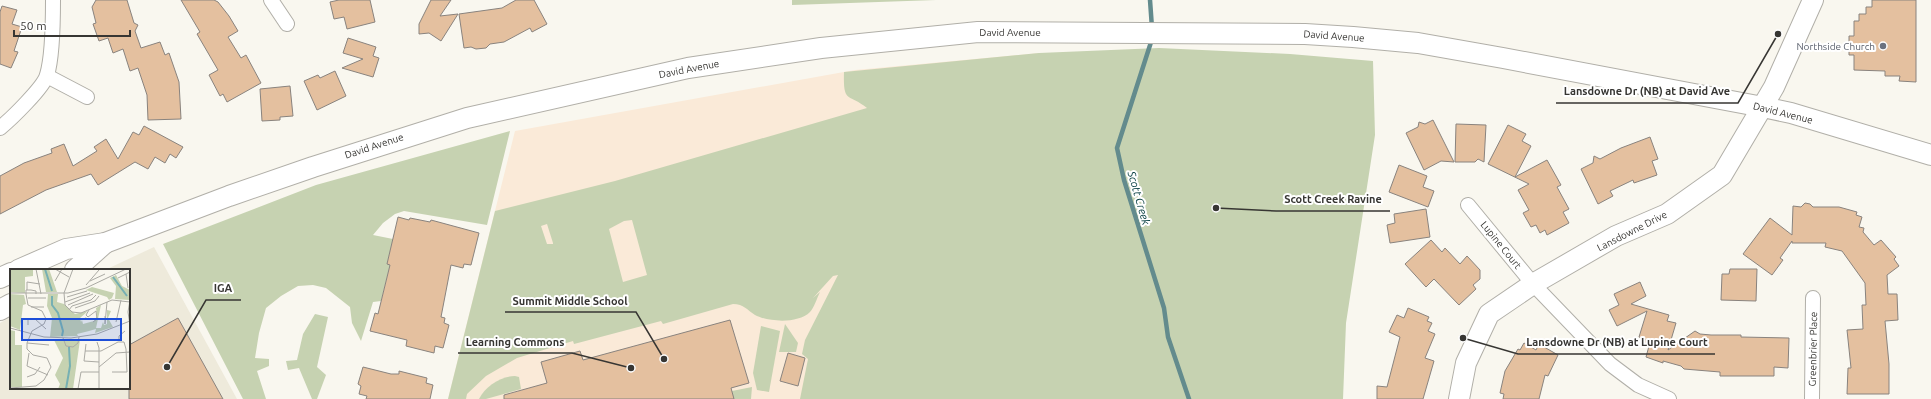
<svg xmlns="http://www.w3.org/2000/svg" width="1931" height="399" font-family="Ubuntu,sans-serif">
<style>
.built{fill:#eeeadb}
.education{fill:#faead8}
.green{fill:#c6d2b1;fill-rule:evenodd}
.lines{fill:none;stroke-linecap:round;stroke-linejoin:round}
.stream{stroke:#638b8d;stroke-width:4.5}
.building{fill:#e4c09f;stroke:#89837e}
.street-casing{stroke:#b1afa8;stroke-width:16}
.secondary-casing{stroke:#b1afa8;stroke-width:22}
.street{stroke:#fff;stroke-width:14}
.secondary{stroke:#fff;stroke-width:20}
.worship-dot{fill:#6b7280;stroke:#fff;stroke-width:1.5}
.labels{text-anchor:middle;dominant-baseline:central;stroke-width:4;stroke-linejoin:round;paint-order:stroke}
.street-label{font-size:10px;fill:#373633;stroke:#fff}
.worship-label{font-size:10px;fill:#5b616d;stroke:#fff;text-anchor:end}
.water-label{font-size:11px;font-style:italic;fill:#0b4245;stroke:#fff}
.inset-river{fill:none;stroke:#76b0b3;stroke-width:2}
.inset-road{fill:none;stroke:#abaaa4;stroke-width:1}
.view{fill:#1d4ed8;fill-opacity:0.15;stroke:#1d4ed8;stroke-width:2}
.inset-edge{fill:none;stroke:#373633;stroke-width:2}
.leader{fill:none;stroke:#373633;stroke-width:1.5}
.callout-dot{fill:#373633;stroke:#fff;stroke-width:1.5}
.callout-label{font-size:11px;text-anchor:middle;font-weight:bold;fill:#373633;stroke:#fff;stroke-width:4;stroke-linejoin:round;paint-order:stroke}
</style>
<rect width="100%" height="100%" fill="#f9f7ef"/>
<polygon class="built" points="154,247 237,399 0,399 0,323 11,317 11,388 129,388 129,270 105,270"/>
<polygon class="education" points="1039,53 1059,399 448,399 515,131 855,70"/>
<g class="green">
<polygon points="792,0 936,0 792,5"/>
<path d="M1159 48 1290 54 1373 61 1375 135 1346 323 1343 399H800L808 359 802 354 805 340 838 275 833 276 813 298 820 292C817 298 814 308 810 312 798 324 768 322 755 315 747 310 744 304 733 304L663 324 661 321 574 344 573 341 517 358 486 376 467 394 466 399H448L495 211 615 181 867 108C848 93 843 104 844 72L1039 53ZM632 220 647 275 623 282 609 229 624 221ZM547 224 553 243V244H547L541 226Z"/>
<polygon points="510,131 487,225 404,211 395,214 383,223 373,235 393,239 387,264 390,265 381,301 373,302 361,341 352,323 350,307 326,288 313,285 298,286 281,296 266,308 259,333 255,358 269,359 269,366 257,371 266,399 243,399 163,244 316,185"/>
<polygon points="315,314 328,317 317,367 326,375 317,399 312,399 299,368 288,370 286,361 297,360 303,334"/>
<polygon points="785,324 798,343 796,352 779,352"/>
<polygon points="761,326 780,331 769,392 757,390 753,373"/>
<path d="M515 376 519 377 521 389 486 399H479C485 386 502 376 515 376Z"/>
<polygon points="752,387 751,399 692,399"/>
</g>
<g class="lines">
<g class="stream">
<polyline points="1150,0 1152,28"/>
<polyline points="1152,39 1117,148 1124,180 1164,308 1168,337 1189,399"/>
</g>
</g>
<g class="building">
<polygon points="96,0 127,0 134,23 138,25 135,31 141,48 160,42 165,55 169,53 179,82 181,119 148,120 147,95 138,68 130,71 123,49 113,53 108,38 99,41 93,24 96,23 92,7"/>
<polygon points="181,0 214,0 218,2 229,16 238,31 228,37 241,58 246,55 261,83 227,102 223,94 220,96 209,75 218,70 197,34 200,32"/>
<polygon points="339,0 370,0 375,22 347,29 344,17 334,19 330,2"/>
<polygon points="431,0 451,0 440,16 458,14 441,41 429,33 419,34 419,24"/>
<polygon points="516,0 534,0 547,24 532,32 530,28 504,42 490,44 486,48 476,49 471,47 464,48 459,14 502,8"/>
<polygon points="1872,0 1916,0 1916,82 1899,81 1900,76 1885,76 1885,71 1854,70 1854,55 1849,55 1849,36 1854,36 1854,21 1859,21 1859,14 1866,14 1866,7 1872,7"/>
<polygon points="2,6 17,10 12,24 22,27 14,51 18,52 11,68 0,64 0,12"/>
<polygon points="348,38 376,47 373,56 379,58 373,77 342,68 363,59 343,53"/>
<polygon points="335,71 346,96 317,110 304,81 318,75 320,78"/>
<polygon points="290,86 293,116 280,117 280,120 262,121 260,89"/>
<polygon points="1433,120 1454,162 1441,161 1424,170 1406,133 1418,127 1419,122 1425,124"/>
<polygon points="1456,124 1486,125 1484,162 1478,159 1475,162 1455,162"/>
<polygon points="1508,125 1526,134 1522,141 1531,146 1515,177 1547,160 1561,185 1557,187 1569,209 1563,212 1569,223 1547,235 1545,230 1540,233 1536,225 1531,227 1523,213 1529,210 1518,190 1529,184 1488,164"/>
<polygon points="144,126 183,147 176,158 170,154 165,163 155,157 148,169 135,162 98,185 91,174 46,190 0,214 0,176 24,163 52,153 51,149 64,144 73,166 97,151 94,147 106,139 118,159 133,132 139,135"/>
<polygon points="1650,137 1658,159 1652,161 1657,175 1634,183 1633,180 1610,191 1613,196 1598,204 1581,169 1593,163 1594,156 1600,159 1621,148"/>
<polygon points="1399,165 1427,176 1423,187 1434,191 1428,207 1389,192"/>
<polygon points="1805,203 1810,204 1813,207 1839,207 1857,212 1856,215 1862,217 1859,227 1864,228 1863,232 1874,245 1881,240 1896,257 1894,259 1899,266 1887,275 1888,294 1897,294 1898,320 1885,321 1889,364 1889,394 1847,394 1848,368 1851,368 1847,330 1863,329 1862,305 1866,305 1865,283 1842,251 1825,247 1826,243 1792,243 1792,241 1780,258 1783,260 1772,275 1743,254 1770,218 1792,235 1793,206 1801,207"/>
<polygon points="1426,209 1430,237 1390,243 1387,225 1395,223 1394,214"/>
<polygon points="398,217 409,220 410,218 430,222 431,220 479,233 471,265 464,264 463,268 451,265 441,317 445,318 444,323 449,325 443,348 435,346 434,353 406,346 407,340 370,331 375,313 378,314 390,265 387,264"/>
<polygon points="1431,240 1442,252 1445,248 1460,264 1467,256 1480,270 1480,279 1473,285 1476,289 1459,305 1434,279 1426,287 1405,264"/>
<polygon points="1730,269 1757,269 1756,301 1721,300 1722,274 1729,274"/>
<polygon points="1640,282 1646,296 1631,304 1669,315 1667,321 1676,323 1668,350 1695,331 1700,334 1711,335 1741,335 1741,337 1789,338 1788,368 1774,367 1774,376 1720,376 1720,372 1684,369 1681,366 1663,361 1663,363 1646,357 1649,346 1644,345 1645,339 1639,337 1647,311 1617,326 1609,310 1619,305 1614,294"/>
<polygon points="1408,308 1429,317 1427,321 1432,323 1428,331 1435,334 1425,358 1434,361 1423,399 1377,399 1377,386 1387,387 1400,337 1389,332 1397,315 1404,318"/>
<polygon points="178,318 223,399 129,399 129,345"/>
<polygon points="730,320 749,383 731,388 734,399 504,399 504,395 547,383 541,362 580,351 583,360"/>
<polygon points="1524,343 1536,350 1539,344 1558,355 1548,376 1545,375 1539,399 1503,399 1504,394 1500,393 1505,371 1518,349 1520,350"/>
<polygon points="788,353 805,358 798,386 780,381"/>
<polygon points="363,367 391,374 399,374 399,371 427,378 426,383 433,385 430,399 366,399 367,396 359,394 361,386 358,384"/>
</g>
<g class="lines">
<defs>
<g id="street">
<polyline points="271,0 287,24"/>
<polyline points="47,76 87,97"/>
<path d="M0 128C11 119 44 87 47 75 53 55 53 21 53 0"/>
<polyline points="1468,205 1533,284 1610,364 1638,385 1669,399"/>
<polyline points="1812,399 1813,298"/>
</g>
<g id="secondary">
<polyline points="18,270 66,249 105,243 229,196 313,167 467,118 688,68 821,48 978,32 1305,34 1353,37 1418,43 1503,58 1763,107 1791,113 1931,155"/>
<polyline points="75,270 105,243"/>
<polyline points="0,278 11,273"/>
<polyline points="0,310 11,304"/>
<polyline points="1459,399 1466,363 1489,314 1533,284 1616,236 1667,214 1722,175 1774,87 1813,0"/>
</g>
</defs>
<use href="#street" class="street-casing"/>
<use href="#secondary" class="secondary-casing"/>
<use href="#street" class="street"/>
<use href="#secondary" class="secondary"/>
</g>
<circle class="worship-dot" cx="1883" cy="46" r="4"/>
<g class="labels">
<g class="street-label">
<text x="1010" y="32">David Avenue</text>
<text transform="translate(1334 36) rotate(4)">David Avenue</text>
<text transform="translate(689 69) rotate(-11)">David Avenue</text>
<text transform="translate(1783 113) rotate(14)">David Avenue</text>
<text transform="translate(374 146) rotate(-18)">David Avenue</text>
<text transform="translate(1632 231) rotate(-27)">Lansdowne Drive</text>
<text transform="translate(1501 245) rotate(51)">Lupine Court</text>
<text transform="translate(1813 349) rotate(-89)">Greenbrier Place</text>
</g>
<g class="worship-label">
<text x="1875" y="46">Northside Church</text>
</g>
<g class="water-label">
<text transform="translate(1139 198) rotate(74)">Scott Creek</text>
</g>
</g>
<g transform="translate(10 269)">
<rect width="120" height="120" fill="#f9f7ef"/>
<path d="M0 0H23V7L15 8V24L0 23ZM32 0H39L47 23H36ZM106 6 112 17 120 21 119 31 105 30 106 17 100 9ZM82 18 104 24 102 29 99 31 97 28 76 21ZM0 25 14 26 16 35 13 36 10 61 0 57ZM38 25H48L47 33 54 35 65 45 78 42 70 49 71 53 72 51 76 48 77 50 72 51 73 55 84 52 87 47 86 39 91 36 86 59H91L93 53 94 56 97 55V41L101 42 98 49 103 58 85 64 86 60 79 62 67 65 68 67 40 68 42 49 37 37ZM0 61 5 62V76H12V118H0ZM44 71H70L63 120H48L50 115 45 106 53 89Z" fill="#c6d2b1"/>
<path class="inset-river" d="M35 0 42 22M103 8 117 27M42 27V36L48 44 53 62 52 67M56 120 60 97 59 78"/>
<path class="inset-road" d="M26 0 31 25M45 0 59 8M63 0 54 24 55 36 62 43 71 44 102 31 120 33M116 5 118 19M108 9 120 3M45 12 52 0M80 12 95 5M76 16 89 1M17 21V13L30 15M0 24H58L76 19 116 0M16 25V21H21L26 22V25M57 28 77 22M18 29H36M120 31 118 43 120 56M55 33 80 24M58 36 83 25M21 38H34M65 39 85 32 89 27M59 41 62 37 81 31 86 26M79 41 76 46 78 48 86 42M95 47V55L97 33M83 53 87 50 86 42M106 53 111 31M18 56V50H25L36 60M0 59 34 68 61 69 87 65 120 52M53 69 56 77 63 78 68 74 69 68M109 72V67L115 62M87 73 89 79V120M17 74 39 76M76 75 74 92 89 93M75 82H91L108 73H114L116 80 117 103H102M19 84 17 97 38 106M89 98 106 84 120 83M17 108 25 105 30 98M0 119 26 117 34 111 41 98 37 89 23 86 17 80V74L22 62 34 55 36 50 32 42 18 36 16 25M68 120 71 103H89"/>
<path class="view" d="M12 50H111V71H12Z"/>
<rect width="120" height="120" class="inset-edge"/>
</g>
<path class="leader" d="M1778 34L1738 103H1556M1216 208L1276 211H1390M167 367L206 300H241M664 359L636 312H505M631 368L572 353H458M1463 338L1518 354H1715"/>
<g class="callout-dot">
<circle cx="1778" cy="34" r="4"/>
<circle cx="1216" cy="208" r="4"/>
<circle cx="167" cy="367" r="4"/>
<circle cx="664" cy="359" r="4"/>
<circle cx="631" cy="368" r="4"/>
<circle cx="1463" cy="338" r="4"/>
</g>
<g class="callout-label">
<text x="1647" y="95">Lansdowne Dr (NB) at David Ave</text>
<text x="1333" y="203">Scott Creek Ravine</text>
<text x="223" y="292">IGA</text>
<text x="570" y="305">Summit Middle School</text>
<text x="515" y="346">Learning Commons</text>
<text x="1617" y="346">Lansdowne Dr (NB) at Lupine Court</text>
</g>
<path d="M14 30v6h116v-6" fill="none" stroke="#373633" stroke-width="2"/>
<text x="20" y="30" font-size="12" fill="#373633" stroke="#ffffff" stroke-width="3" paint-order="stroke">50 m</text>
</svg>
